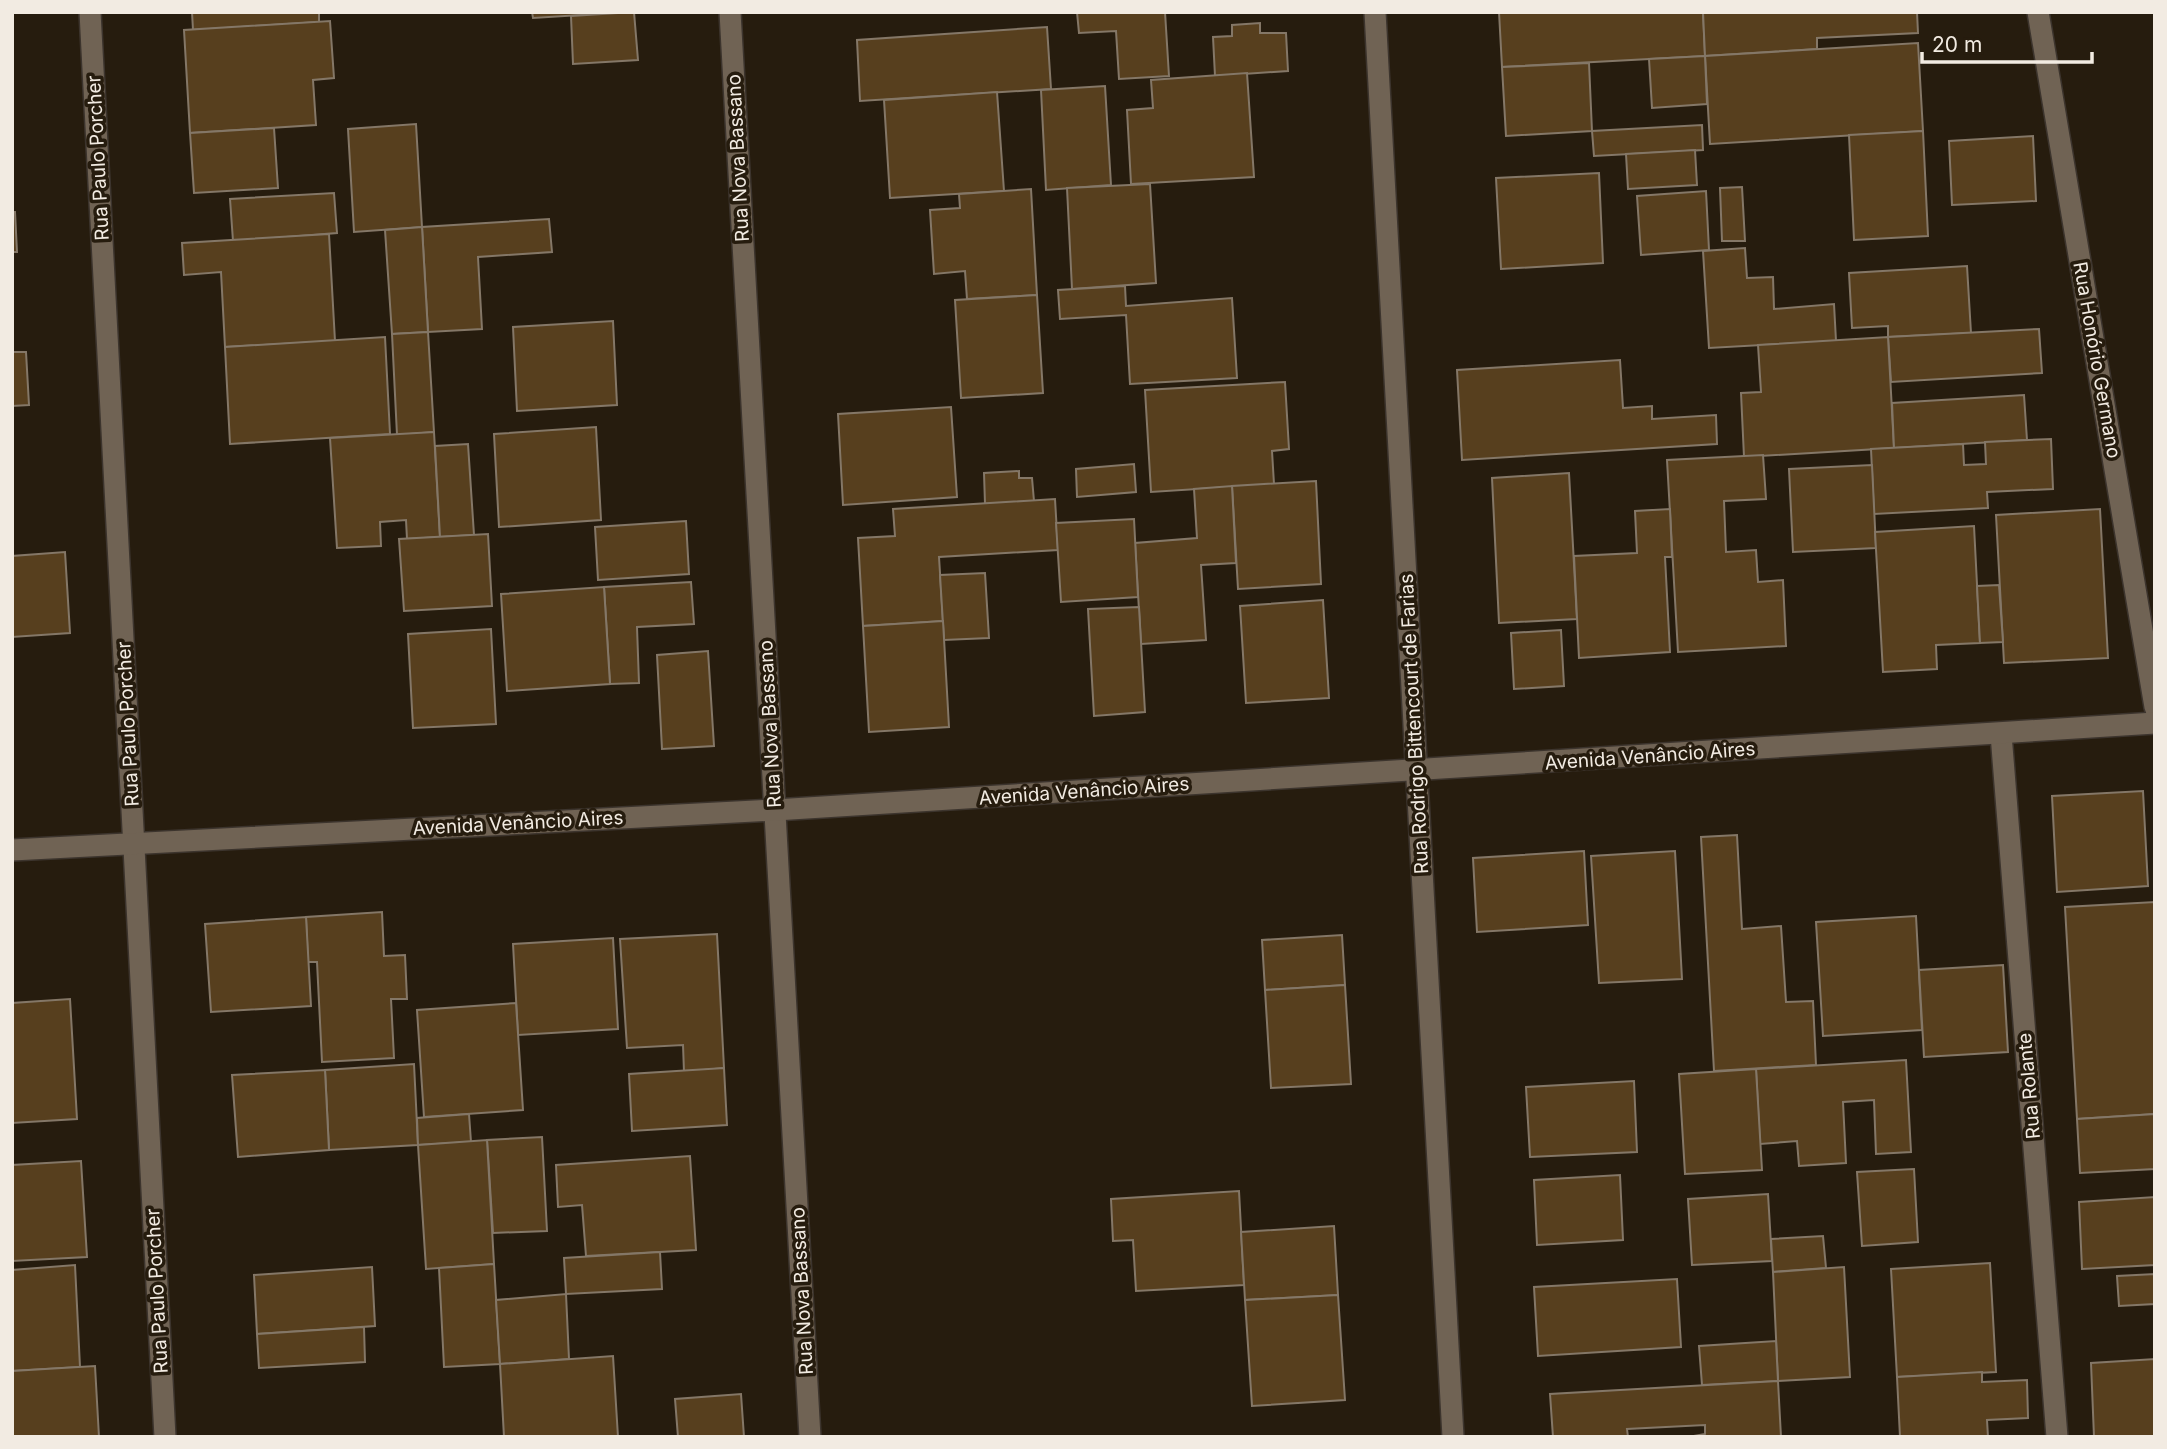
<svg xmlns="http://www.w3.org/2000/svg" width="2167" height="1449" font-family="Inter,sans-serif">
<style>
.building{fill:#573f1e;stroke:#847767;stroke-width:2}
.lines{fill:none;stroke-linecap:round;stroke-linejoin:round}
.street-casing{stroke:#3c342d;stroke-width:24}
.secondary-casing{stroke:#3c342d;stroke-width:24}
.street{stroke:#706354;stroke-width:21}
.secondary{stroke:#706354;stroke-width:21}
.labels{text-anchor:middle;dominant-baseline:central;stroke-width:7;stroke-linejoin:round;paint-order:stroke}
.street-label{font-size:19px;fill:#f2ebe2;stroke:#261c0e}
</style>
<rect width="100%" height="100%" fill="#261c0e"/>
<g class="building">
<polygon points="192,12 319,12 319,22 193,30"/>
<polygon points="532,12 630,12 533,18"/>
<polygon points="634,12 638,60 573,64 571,16"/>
<polygon points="1077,12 1165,12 1169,76 1119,79 1116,31 1079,33"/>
<polygon points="1499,12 1703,12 1705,56 1502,67"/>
<polygon points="1703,12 1917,12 1918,33 1817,38 1817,49 1705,56"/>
<polygon points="330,21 334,78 313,80 316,125 190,133 184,30"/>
<polygon points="1260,23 1260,33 1286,33 1288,71 1215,76 1213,37 1232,36 1232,25"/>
<polygon points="1047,27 1051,89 860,101 857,40"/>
<polygon points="1918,43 1923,131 1710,144 1705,56"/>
<polygon points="1705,56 1707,104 1652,108 1649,59"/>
<polygon points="1589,63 1592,131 1506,136 1502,67"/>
<polygon points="1247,73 1254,177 1131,184 1127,110 1153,108 1151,80"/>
<polygon points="1105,86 1111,185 1046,190 1041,90"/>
<polygon points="997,92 1004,191 890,198 884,100"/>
<polygon points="416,124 422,227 354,232 348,129"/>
<polygon points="1702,125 1703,150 1594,156 1592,131"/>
<polygon points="274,128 278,188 194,193 190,133"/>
<polygon points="1923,131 1928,236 1854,240 1849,135"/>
<polygon points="2033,136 2036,201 1952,205 1949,141"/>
<polygon points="1695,150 1697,185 1628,189 1626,154"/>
<polygon points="1599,173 1603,263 1501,269 1496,178"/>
<polygon points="1150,184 1156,283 1072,289 1067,188"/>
<polygon points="1742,187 1745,241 1722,241 1720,188"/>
<polygon points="1031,189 1037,295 967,299 965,271 934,274 930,210 960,208 959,194"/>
<polygon points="1706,191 1709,250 1641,255 1637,196"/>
<polygon points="334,193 337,233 233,241 230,199"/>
<polygon points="12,212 15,212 17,252 12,252"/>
<polygon points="549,219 552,252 478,257 482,329 428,332 422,227"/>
<polygon points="422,227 428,332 392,334 385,230"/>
<polygon points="329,234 335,341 225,347 221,272 184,275 182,243"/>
<polygon points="1745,248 1747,278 1773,277 1774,309 1834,304 1836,341 1709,348 1703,251"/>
<polygon points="1967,266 1971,333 1888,337 1888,326 1852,328 1849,273"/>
<polygon points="1125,286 1126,306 1232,298 1237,378 1130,384 1126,315 1060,319 1058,290"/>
<polygon points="1037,295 1043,393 961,398 955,300"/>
<polygon points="613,321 617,405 517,411 513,327"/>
<polygon points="2039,329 2042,373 1891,382 1888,337"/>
<polygon points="428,332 434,432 397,435 392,334"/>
<polygon points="385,337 390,434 230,444 225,347"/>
<polygon points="1888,337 1894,448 1744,457 1741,393 1761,392 1758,345"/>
<polygon points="12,352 26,352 29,405 12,406"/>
<polygon points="1620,360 1623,408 1652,406 1652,419 1716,415 1717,444 1462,460 1457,370"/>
<polygon points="1285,382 1289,449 1272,451 1274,484 1151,492 1145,390"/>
<polygon points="2024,395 2027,440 1894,448 1892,403"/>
<polygon points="951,407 957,497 843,505 838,414"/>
<polygon points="596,427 601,520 499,527 494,434"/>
<polygon points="434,432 440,537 407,539 406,520 380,522 381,546 337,548 330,438"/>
<polygon points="2051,439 2053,489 1987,492 1988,508 1874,514 1871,449 1963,444 1964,465 1986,464 1985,442"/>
<polygon points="468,444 474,535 440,537 435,446"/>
<polygon points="1763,455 1766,499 1724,501 1726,552 1756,550 1758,582 1783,580 1786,646 1678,652 1667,460"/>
<polygon points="1134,464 1136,492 1077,497 1076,469"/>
<polygon points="1872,465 1876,548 1793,552 1789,469"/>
<polygon points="1019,471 1019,478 1032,478 1034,501 985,504 984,473"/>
<polygon points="1569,473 1577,619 1499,623 1492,478"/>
<polygon points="1316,481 1321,584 1238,589 1232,486"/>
<polygon points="1232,486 1236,563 1201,565 1206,640 1141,644 1135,543 1197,538 1194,489"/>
<polygon points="1055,499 1058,550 939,557 943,621 863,626 858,538 895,536 893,509"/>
<polygon points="1670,509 1672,557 1665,557 1670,652 1579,658 1574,556 1637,553 1635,511"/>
<polygon points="2100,509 2108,658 2004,663 1996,515"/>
<polygon points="1134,519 1138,597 1061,602 1056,523"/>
<polygon points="686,521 689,574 598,580 595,527"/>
<polygon points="1974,526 1980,643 1936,645 1937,669 1883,672 1875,532"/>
<polygon points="488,534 492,606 404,611 399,539"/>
<polygon points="65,552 70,633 12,637 12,556"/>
<polygon points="985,573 989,638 944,640 940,575"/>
<polygon points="691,582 694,624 637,627 639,683 610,684 604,587"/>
<polygon points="1999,585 2003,642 1980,643 1977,586"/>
<polygon points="604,587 610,684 507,691 501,594"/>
<polygon points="1323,600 1329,698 1246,703 1240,606"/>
<polygon points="1139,607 1145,712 1094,716 1088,609"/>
<polygon points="943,621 949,727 869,732 863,626"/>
<polygon points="491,629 496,724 413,728 408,634"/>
<polygon points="1561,630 1564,686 1514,689 1511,633"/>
<polygon points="708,651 714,746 662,749 657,655"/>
<polygon points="2143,791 2148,886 2057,892 2052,796"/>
<polygon points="1737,835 1742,929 1781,926 1786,1002 1813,1001 1816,1065 1714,1071 1701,837"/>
<polygon points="1584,851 1588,925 1477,932 1473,858"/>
<polygon points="1675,851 1682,979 1599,983 1591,856"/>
<polygon points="2155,902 2155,1114 2077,1119 2065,907"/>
<polygon points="382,912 384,956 405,955 407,999 391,999 394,1058 322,1062 317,962 308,962 306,917"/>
<polygon points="1916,916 1922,1030 1823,1036 1816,922"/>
<polygon points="306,917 311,1006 211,1012 205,924"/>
<polygon points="717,934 724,1068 684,1072 683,1045 627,1048 620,939"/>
<polygon points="1342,935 1345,985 1265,990 1262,940"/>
<polygon points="613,938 618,1029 518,1035 513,944"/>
<polygon points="2003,965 2008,1052 1924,1057 1919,970"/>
<polygon points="1345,985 1351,1084 1271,1088 1265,990"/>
<polygon points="70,999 77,1119 12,1123 12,1003"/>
<polygon points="516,1003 523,1110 424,1117 417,1010"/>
<polygon points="1906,1060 1911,1152 1876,1154 1874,1100 1843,1102 1846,1163 1799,1166 1797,1141 1760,1144 1756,1069"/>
<polygon points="414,1064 418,1145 329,1150 325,1070"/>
<polygon points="724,1068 727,1125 632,1131 629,1074"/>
<polygon points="1756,1069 1762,1170 1685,1174 1679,1074"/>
<polygon points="325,1070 329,1150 238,1157 232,1075"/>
<polygon points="1634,1081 1637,1152 1530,1157 1526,1087"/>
<polygon points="469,1114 471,1142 418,1145 417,1118"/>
<polygon points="2155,1114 2155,1169 2080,1173 2077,1119"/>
<polygon points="542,1137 547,1231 493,1233 487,1140"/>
<polygon points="487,1140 494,1264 426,1269 418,1145"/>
<polygon points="690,1156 696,1250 586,1256 582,1205 558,1207 556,1165"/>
<polygon points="81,1161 87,1257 12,1261 12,1165"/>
<polygon points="1914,1169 1918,1242 1862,1246 1857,1172"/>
<polygon points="1620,1175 1623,1240 1537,1245 1534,1180"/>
<polygon points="1239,1191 1244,1285 1136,1291 1133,1240 1113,1241 1111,1199"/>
<polygon points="1768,1194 1772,1261 1692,1265 1688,1199"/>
<polygon points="2155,1197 2155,1265 2082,1269 2079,1202"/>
<polygon points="1334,1226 1338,1295 1245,1300 1241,1232"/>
<polygon points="1823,1236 1826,1268 1773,1272 1771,1239"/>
<polygon points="660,1252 662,1289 566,1294 564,1258"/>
<polygon points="1990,1263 1996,1372 1897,1377 1891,1269"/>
<polygon points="494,1264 500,1364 444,1367 439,1268"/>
<polygon points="75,1265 80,1367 12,1371 12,1270"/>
<polygon points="372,1267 375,1326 257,1334 254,1275"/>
<polygon points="1844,1267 1850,1377 1778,1381 1773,1272"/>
<polygon points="2155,1274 2155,1304 2119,1306 2117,1276"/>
<polygon points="1677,1279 1681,1347 1538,1356 1534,1287"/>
<polygon points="566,1294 569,1359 500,1364 496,1300"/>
<polygon points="1338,1295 1345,1400 1252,1406 1245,1300"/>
<polygon points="364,1327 365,1362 259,1368 257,1334"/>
<polygon points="1776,1341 1778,1381 1702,1385 1699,1346"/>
<polygon points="613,1356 618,1437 504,1437 500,1364"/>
<polygon points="2155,1359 2155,1437 2094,1437 2091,1363"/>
<polygon points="95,1366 99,1437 12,1437 12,1371"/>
<polygon points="1982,1372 1982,1382 2027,1380 2028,1418 1987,1420 1988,1437 1900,1437 1897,1377"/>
<polygon points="1778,1381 1781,1437 1688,1437 1705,1434 1705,1425 1627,1429 1628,1437 1553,1437 1550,1394"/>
<polygon points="741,1394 744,1437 678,1437 675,1399"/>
</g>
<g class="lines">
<defs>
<g id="street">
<polyline points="90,12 165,1437"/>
<polyline points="730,12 810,1437"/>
<polyline points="2001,734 2057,1437"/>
</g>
<g id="secondary">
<polyline points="1375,12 1453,1437"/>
<polyline points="2038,12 2155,707"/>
<polyline points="12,850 775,810 2155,723"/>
</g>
</defs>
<use href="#street" class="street-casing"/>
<use href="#secondary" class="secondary-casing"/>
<use href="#street" class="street"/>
<use href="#secondary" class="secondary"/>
</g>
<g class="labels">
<g class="street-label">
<text transform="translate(98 158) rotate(-93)">Rua Paulo Porcher</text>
<text transform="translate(738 158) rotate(-93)">Rua Nova Bassano</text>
<text transform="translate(2097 360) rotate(80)">Rua Honório Germano</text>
<text transform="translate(128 724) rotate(-93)">Rua Paulo Porcher</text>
<text transform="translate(770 724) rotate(-93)">Rua Nova Bassano</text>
<text transform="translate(1414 724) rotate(-93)">Rua Rodrigo Bittencourt de Farias</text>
<text transform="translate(1650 756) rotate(-4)">Avenida Venâncio Aires</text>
<text transform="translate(1084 791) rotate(-4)">Avenida Venâncio Aires</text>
<text transform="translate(518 823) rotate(-3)">Avenida Venâncio Aires</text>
<text transform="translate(2029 1086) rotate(-95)">Rua Rolante</text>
<text transform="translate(157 1291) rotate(-93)">Rua Paulo Porcher</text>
<text transform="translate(802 1291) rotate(-93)">Rua Nova Bassano</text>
</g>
</g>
<rect width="2167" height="1449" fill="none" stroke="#f2ebe2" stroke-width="28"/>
<path d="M1922 52v10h170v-10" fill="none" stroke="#f2ebe2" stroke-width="3.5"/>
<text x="1932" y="52" font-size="21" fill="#f2ebe2" stroke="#261c0e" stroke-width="5" paint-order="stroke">20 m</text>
</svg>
